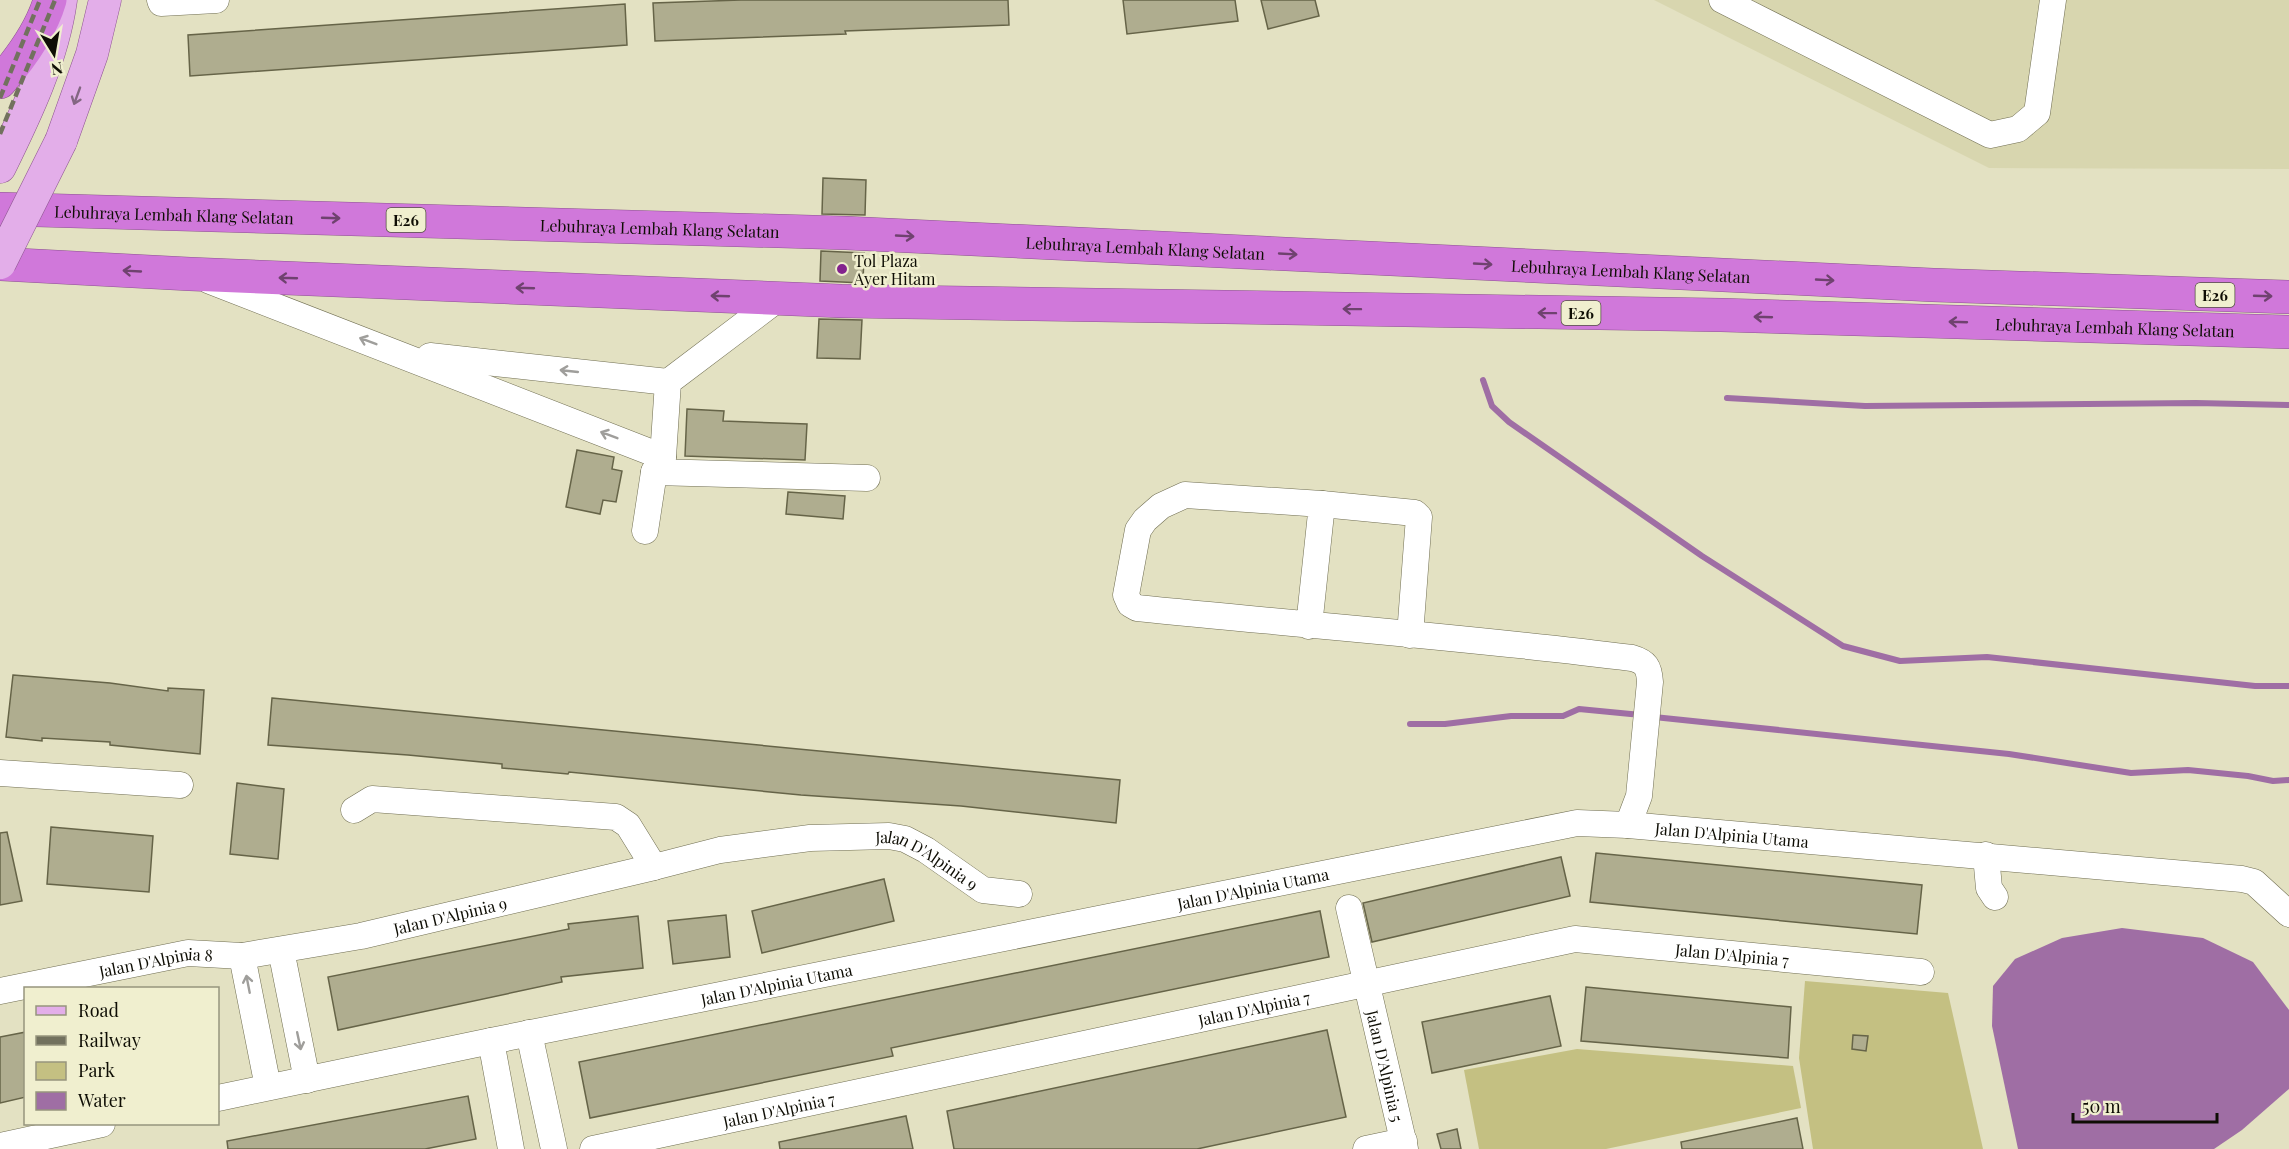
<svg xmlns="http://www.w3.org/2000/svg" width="2289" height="1149" font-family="'Playfair Display',serif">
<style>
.built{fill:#d8d6af}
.green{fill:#c4c082}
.water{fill:#9f6ea4}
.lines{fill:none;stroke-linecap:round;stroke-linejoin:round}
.stream{stroke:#9f6ea4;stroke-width:6}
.building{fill:#afad8f;stroke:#666448;stroke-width:1.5}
.minor-casing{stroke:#706e52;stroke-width:27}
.major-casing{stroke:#8c538f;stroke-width:33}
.highway-casing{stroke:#8c538f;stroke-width:34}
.minor{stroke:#fff;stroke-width:26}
.major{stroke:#e3aee9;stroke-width:32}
.highway{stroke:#d078da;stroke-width:33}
.rail{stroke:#72715e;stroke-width:4.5;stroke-dasharray:9 4.5;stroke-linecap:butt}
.major-bridge-casing{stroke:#8c538f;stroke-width:33;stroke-linecap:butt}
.major-bridge{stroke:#e3aee9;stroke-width:32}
.oneway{stroke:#836682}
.oneway2{stroke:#6f426f}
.oneway3{stroke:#9f9e9b}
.poi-dot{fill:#83238e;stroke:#f0efcf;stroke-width:2}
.labels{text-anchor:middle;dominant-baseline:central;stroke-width:5;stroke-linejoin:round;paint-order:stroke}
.shield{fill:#f0efcf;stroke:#525141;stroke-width:1.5}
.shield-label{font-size:15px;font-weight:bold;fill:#0e0d04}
.street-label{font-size:16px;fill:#0e0d04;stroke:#f0efcf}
.poi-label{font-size:16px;fill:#0e0d04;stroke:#f0efcf;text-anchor:start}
</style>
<rect width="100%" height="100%" fill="#e3e1c2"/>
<polygon class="built" points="1654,0 2289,0 2289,169 1989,168"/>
<g class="green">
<polygon points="1805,981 1948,993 1983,1149 1813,1149 1799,1058"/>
<polygon points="1577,1049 1793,1066 1801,1108 1606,1149 1479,1149 1464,1070"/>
</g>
<polygon class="water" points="2122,928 2203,938 2253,962 2289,1010 2289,1089 2242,1130 2214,1149 2018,1149 1992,1026 1993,986 2015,959 2062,938"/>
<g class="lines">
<g class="stream">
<polyline points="1483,380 1492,406 1509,422 1702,556 1843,646 1900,661 1987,657 2255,686 2289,686"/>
<polyline points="1727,398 1865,406 2196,403 2289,405"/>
<polyline points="1654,717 2009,754 2131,773 2188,770 2248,776 2273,781 2289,780"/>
<polyline points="1410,724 1445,724 1511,716 1563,716 1579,709 1641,715"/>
</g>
</g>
<g class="building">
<polygon points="741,0 1008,0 1009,25 845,31 846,34 655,41 653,3"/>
<polygon points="1123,0 1235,0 1238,21 1127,34"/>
<polygon points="1261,0 1315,0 1319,16 1268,29"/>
<polygon points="625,4 627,45 190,76 188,35"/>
<polygon points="823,178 866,180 865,215 822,214"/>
<polygon points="821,251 864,253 863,283 820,281"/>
<polygon points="819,319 862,320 860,359 817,358"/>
<polygon points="687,409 724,411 723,421 807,424 805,460 685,456"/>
<polygon points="577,450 614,457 612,469 622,471 616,502 603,500 600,514 566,507"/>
<polygon points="788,492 845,496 843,519 786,514"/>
<polygon points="13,675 110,683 168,691 168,688 204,690 200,754 110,745 110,742 42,738 42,741 6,737"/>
<polygon points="272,698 1120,780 1116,823 961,806 801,795 569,772 568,774 502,768 502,764 408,755 268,745"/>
<polygon points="237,783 284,789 278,859 230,854"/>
<polygon points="51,827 153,836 149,892 47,884"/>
<polygon points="7,832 22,901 0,905 0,833"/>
<polygon points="1596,853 1922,885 1917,934 1590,902"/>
<polygon points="1561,857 1570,896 1372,942 1363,903"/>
<polygon points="884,879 894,921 762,953 752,911"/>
<polygon points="1320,911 1329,957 891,1048 893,1056 590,1118 579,1062"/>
<polygon points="726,915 730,957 673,964 668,921"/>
<polygon points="638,916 643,968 561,977 562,982 338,1030 328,977 569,929 568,924"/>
<polygon points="1586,987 1791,1007 1788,1058 1581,1041"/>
<polygon points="1550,996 1561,1046 1432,1073 1422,1022"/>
<polygon points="1327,1030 1346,1117 1197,1149 954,1149 947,1111"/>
<polygon points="26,1032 26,1097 0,1103 0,1037"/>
<polygon points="1853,1035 1868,1036 1866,1051 1852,1049"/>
<polygon points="468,1096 476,1139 425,1149 228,1149 227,1141"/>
<polygon points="906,1116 913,1149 780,1149 779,1142"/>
<polygon points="1797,1118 1803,1149 1682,1149 1681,1142"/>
<polygon points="1457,1129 1461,1149 1441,1149 1437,1134"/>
</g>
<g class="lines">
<defs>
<g id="minor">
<polyline points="160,0 161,3 216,0"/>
<polyline points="1722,0 1990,135 2018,129 2037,113 2053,0"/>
<polyline points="210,281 663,457"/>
<polyline points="779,298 668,382 663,457 654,472 867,478"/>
<polyline points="430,356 668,382"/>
<polyline points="1322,504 1415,513 1419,517 1410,635"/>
<polyline points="645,531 654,472"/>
<path d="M1309 626 1322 504 1185 495 1161 506 1145 520 1138 530 1126 595 1130 604 1137 608C1302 625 1467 637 1632 658 1646 662 1649 667 1650 682L1639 796 1628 825"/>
<polyline points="0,773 180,785"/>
<polyline points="1986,855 1989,888 1995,897"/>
<path id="s1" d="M654 867 720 850 810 838 889 836 905 839 926 850 983 890 1019 894"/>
<path id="s2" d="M1349 908 1405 1149"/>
<polyline points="281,950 307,1080"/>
<polyline points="242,956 268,1087"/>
<path id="s3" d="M0 991 188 953 242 956 361 936 654 867 628 825 616 817 372 799 354 810"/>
<polyline points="529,1033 554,1149"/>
<polyline points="491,1041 511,1149"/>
<path id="s4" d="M218 1098 491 1041 1577 823 1628 825 2242 879 2254 882 2289 914"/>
<polyline points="0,1146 102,1124"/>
<path id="s5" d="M593 1149 1575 939 1921 972"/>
<polyline points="1366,1149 1404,1141"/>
</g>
<g id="major">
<polyline points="61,141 92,54 105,0"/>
<path d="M0 167C26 114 53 58 61 0"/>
</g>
<g id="highway">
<path d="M0 82C21 58 41 31 50 0"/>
<path id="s6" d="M0 209 846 233 1933 285 2289 297"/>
<path id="s7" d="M0 264 190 274 841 301 1721 315 2289 332"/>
</g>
</defs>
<use href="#minor" class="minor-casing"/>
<use href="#major" class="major-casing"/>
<use href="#highway" class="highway-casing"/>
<use href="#minor" class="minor"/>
<use href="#major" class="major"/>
<use href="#highway" class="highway"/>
<g class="rail">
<polyline points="0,98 40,0"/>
<polyline points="0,134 55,0"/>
</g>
<defs>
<polyline id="major-bridge" points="0,263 61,141"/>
</defs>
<use href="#major-bridge" class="major-bridge-casing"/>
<use href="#major-bridge" class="major-bridge"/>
</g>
<defs><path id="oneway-shaft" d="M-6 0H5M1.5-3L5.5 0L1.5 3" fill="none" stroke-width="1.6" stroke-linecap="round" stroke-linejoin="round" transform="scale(1.5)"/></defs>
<use class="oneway" href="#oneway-shaft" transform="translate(77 96) rotate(110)"/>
<g class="oneway2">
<use href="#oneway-shaft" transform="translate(331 218) rotate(2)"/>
<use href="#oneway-shaft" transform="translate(905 236) rotate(3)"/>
<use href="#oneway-shaft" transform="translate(1288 254) rotate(3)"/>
<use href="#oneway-shaft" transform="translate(1483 264) rotate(3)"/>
<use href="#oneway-shaft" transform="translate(132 271) rotate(-177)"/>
<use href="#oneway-shaft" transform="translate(288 278) rotate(-178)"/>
<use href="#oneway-shaft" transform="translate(1825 280) rotate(3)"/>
<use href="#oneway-shaft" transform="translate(525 288) rotate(-178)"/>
<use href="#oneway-shaft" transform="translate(720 296) rotate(-178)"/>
<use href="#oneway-shaft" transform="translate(2263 296) rotate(2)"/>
<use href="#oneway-shaft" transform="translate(1352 309) rotate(-179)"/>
<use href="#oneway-shaft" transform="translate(1547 313) rotate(-179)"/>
<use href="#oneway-shaft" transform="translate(1763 317) rotate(-178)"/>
<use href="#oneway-shaft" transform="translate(1958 322) rotate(-178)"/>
</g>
<g class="oneway3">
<use href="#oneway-shaft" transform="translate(368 341) rotate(-159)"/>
<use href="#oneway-shaft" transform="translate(569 371) rotate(-174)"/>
<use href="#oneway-shaft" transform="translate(609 435) rotate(-159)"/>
<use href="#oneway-shaft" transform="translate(248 984) rotate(-101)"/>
<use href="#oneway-shaft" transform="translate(299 1041) rotate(78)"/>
</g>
<circle class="poi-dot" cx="842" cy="269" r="6"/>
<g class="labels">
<g class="shield">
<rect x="386.5" y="208" width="39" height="24" rx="4.5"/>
<rect x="2195.5" y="283" width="39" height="24" rx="4.5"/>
<rect x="1561.5" y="301" width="39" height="24" rx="4.5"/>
</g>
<g class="shield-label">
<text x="406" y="220">E26</text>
<text x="2215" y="295">E26</text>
<text x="1581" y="313">E26</text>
</g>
<g class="street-label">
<text stroke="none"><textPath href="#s6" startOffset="174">Lebuhraya Lembah Klang Selatan</textPath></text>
<text stroke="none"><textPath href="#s6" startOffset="660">Lebuhraya Lembah Klang Selatan</textPath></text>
<text stroke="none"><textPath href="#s6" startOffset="1146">Lebuhraya Lembah Klang Selatan</textPath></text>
<text stroke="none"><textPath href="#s6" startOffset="1632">Lebuhraya Lembah Klang Selatan</textPath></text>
<text stroke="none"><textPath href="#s7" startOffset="2116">Lebuhraya Lembah Klang Selatan</textPath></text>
<text stroke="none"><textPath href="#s4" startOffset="1542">Jalan D'Alpinia Utama</textPath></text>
<text stroke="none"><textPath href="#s1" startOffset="282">Jalan D'Alpinia 9</textPath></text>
<text stroke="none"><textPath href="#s4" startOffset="1056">Jalan D'Alpinia Utama</textPath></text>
<text stroke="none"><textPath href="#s3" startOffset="458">Jalan D'Alpinia 9</textPath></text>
<text stroke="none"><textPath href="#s5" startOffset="1162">Jalan D'Alpinia 7</textPath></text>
<text stroke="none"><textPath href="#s3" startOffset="159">Jalan D'Alpinia 8</textPath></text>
<text stroke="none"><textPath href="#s4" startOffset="570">Jalan D'Alpinia Utama</textPath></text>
<text stroke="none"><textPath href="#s5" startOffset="676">Jalan D'Alpinia 7</textPath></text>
<text stroke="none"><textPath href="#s2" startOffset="162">Jalan D'Alpinia 5</textPath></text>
<text stroke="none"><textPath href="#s5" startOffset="190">Jalan D'Alpinia 7</textPath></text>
</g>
<g class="poi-label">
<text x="854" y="260">Tol Plaza<tspan x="854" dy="18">Ayer Hitam</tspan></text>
</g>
</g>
<rect x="24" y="987" width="195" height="138" fill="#f0efcf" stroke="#96957e" stroke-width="1.5"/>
<rect x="36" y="1006" width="30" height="9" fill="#e3aee9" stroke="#96957e" stroke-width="1.5"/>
<text x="78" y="1017" font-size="18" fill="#0e0d04">Road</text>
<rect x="36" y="1036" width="30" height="9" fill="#72715e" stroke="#96957e" stroke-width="1.5"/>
<text x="78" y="1047" font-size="18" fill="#0e0d04">Railway</text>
<rect x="36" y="1062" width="30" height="18" fill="#c4c082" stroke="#96957e" stroke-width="1.5"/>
<text x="78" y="1077" font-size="18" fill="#0e0d04">Park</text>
<rect x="36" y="1092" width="30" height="18" fill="#9f6ea4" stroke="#96957e" stroke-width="1.5"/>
<text x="78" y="1107" font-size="18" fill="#0e0d04">Water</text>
<g transform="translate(54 54) rotate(169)" stroke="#f0efcf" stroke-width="4.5" paint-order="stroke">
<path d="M0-4.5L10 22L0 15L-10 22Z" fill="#0e0d04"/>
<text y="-9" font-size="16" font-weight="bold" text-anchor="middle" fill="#0e0d04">N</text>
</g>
<path d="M2073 1113v9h144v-9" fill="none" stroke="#0e0d04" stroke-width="3"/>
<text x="2082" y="1113" font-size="18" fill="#0e0d04" stroke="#f0efcf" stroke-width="4.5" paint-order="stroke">50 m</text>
</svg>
